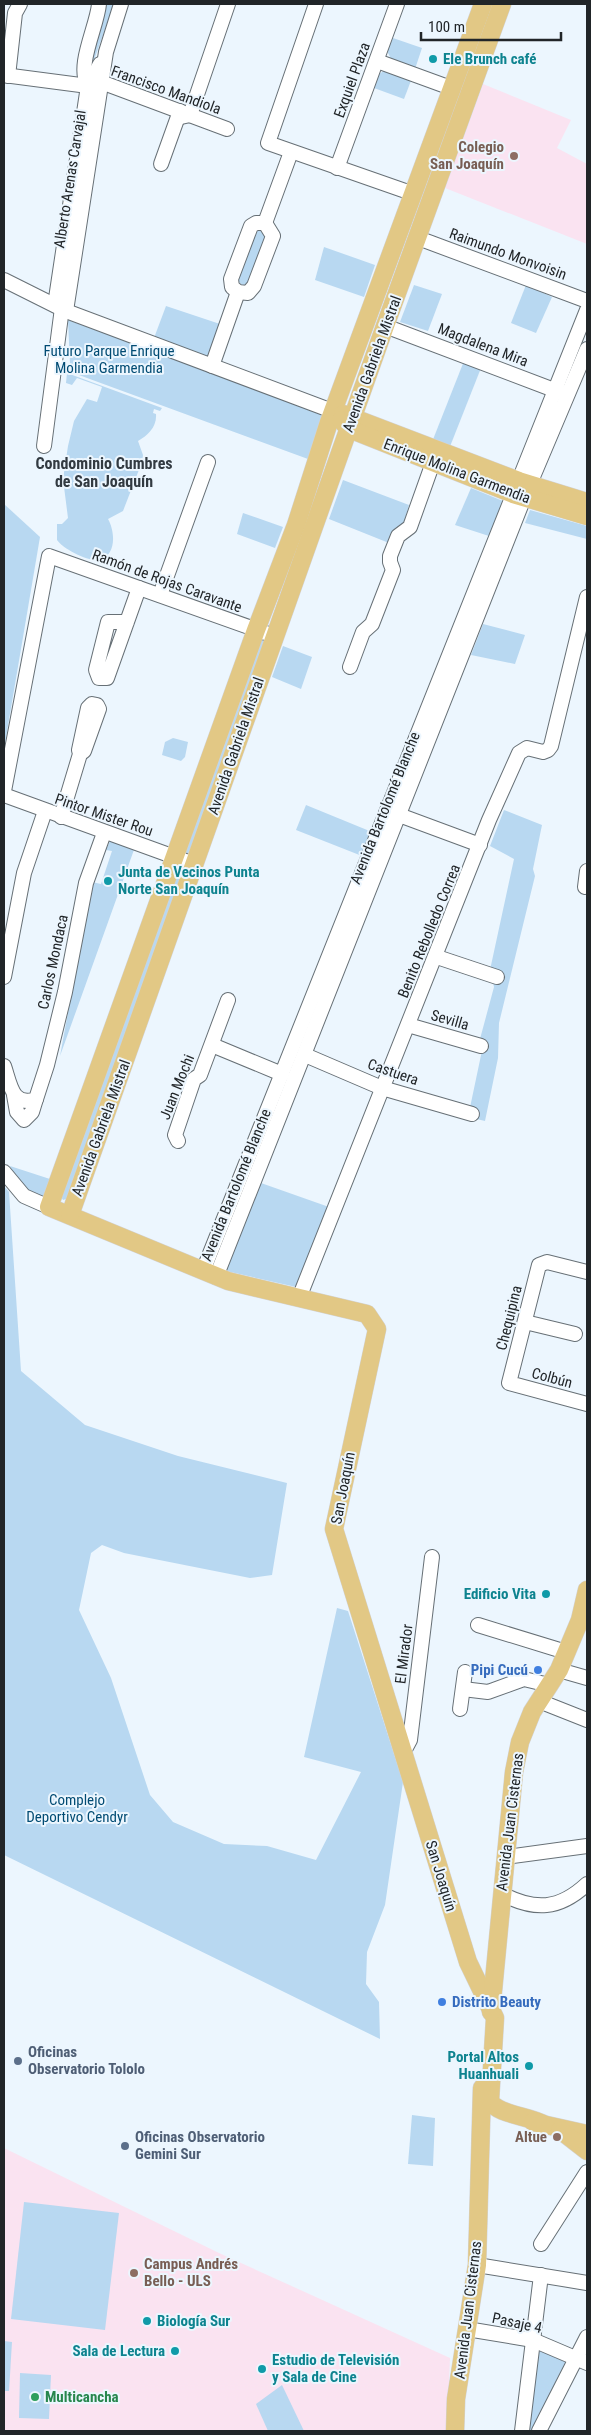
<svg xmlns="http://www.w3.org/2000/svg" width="591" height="2435" font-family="'Roboto Condensed',sans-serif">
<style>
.education{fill:#fae3f1}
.green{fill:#b8d8f1}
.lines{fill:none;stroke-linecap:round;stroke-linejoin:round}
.minor-casing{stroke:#677076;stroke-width:16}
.major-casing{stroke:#d3d3d4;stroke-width:19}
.minor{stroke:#fff;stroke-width:14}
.major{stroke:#e2c885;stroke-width:18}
.culture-dot{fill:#0f9aa8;stroke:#ecf6fe;stroke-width:2}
.education-dot{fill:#8d6e63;stroke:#ecf6fe;stroke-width:2}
.shop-dot{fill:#3f7fe0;stroke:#ecf6fe;stroke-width:2}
.service-dot{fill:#5c6f8a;stroke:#ecf6fe;stroke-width:2}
.leisure-dot{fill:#2e9e5b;stroke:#ecf6fe;stroke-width:2}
.labels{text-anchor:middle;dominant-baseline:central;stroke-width:4;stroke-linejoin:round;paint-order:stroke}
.culture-label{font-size:15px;font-weight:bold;fill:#0d838f;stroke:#ecf6fe;text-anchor:start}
.street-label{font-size:15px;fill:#212528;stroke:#ecf6fe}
.education-label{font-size:15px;font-weight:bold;fill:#785e54;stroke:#ecf6fe;text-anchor:end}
.park-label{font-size:15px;fill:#014b73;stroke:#ecf6fe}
.shop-label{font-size:15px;font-weight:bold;fill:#366cbe;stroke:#ecf6fe;text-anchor:end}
.service-label{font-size:15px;font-weight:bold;fill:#4e5e75;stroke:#ecf6fe;text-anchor:start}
.leisure-label{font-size:15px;font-weight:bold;fill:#27864d;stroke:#ecf6fe;text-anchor:start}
.neighbourhood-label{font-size:16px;font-weight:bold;fill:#323a41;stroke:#ecf6fe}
</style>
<rect width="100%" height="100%" fill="#ecf6fe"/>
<g class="education">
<polygon points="483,84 571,120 557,148 587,164 587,244 445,188"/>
<polygon points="4,2148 219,2253 450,2358 447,2431 4,2431"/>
</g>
<g class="green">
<polygon points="101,4 114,4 89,74"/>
<polygon points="393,38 422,48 415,69 392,61 387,51"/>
<polygon points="387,69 412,78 404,99 374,88 379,74"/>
<polygon points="254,230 262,230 267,235 249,284 242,285 237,280"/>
<polygon points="324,247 375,265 364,297 315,280"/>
<polygon points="414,285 442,294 428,331 400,322"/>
<polygon points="526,285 552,297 536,333 511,323"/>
<polygon points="166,306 220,324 207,357 154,338"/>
<polygon points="68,320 325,414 308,459 68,371 70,364"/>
<polygon points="464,361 481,368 449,449 432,442"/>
<path d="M67 373 162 408 160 411 154 409 153 413 156 414C157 427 148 435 138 441L143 455 142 462 123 511 108 519C115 531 117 556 99 560 89 562 63 549 57 540V524H62L68 518 63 479 68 446 74 421 87 399 97 402 102 387 77 378 72 385 66 383Z"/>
<polygon points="343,480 409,505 403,526 393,531 389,543 329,519"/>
<polygon points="471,488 503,501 489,536 455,525"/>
<polygon points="4,504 40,537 4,749"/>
<polygon points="530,510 587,526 587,539 525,523"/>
<polygon points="243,513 283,527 275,548 237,534"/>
<polygon points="483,624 525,635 515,664 471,655"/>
<polygon points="260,637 268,640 192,855 185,852"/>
<polygon points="283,646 312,657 301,689 272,677"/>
<polygon points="173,738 188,742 185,757 181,761 162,755 165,742"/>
<polygon points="306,805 372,832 362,856 296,830"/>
<polygon points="504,810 542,825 533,869 535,876 499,1023 498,1058 485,1121 468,1117 484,1041 480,1039 494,987 490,970 514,859 490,846"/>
<polygon points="115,840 135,847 60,1056 92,882 101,884 112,851 106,850 110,841"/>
<polygon points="179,864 187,867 69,1198 63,1200 60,1195"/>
<path d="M10 1166 53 1180 44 1197C28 1193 16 1182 10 1166Z"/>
<polygon points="261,1183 329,1207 296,1287 226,1271"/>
<polygon points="4,1186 9,1192 21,1371 85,1425 178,1456 287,1483 272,1575 250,1578 124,1553 102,1545 91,1553 79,1610 111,1678 150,1795 173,1822 224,1844 267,1846 316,1860 361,1772 304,1757 337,1608 348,1611 403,1782 385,1905 367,1952 366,1984 379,2002 380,2039 4,1855"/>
<polygon points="412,2115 435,2118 433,2166 408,2164"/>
<polygon points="24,2202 119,2213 105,2330 11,2319"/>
<polygon points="4,2341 12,2342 9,2391 4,2391"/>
<polygon points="542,2351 566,2360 568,2364 534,2431 527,2431 538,2352"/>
<polygon points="20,2373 51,2375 49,2419 19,2418"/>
<polygon points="282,2385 304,2431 268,2431 256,2404"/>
</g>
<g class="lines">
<defs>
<g id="minor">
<polyline points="316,4 268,143 414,194"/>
<polyline points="377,61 451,88"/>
<polyline points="4,75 88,86 101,82 227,129"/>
<polyline points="8,76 15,13 20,4"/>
<path d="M88 86C76 65 97 27 99 4"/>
<polyline points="181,117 190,115 228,4"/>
<polyline points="161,164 180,111"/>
<polyline points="337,168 397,4"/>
<polygon points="256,223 265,223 273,236 254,286 248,293 238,292 232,287 231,279 251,226"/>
<polyline points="265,223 291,152"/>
<polyline points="418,238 587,301"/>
<polyline points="4,280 66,311 335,412"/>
<polyline points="55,305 88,86 100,64"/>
<polyline points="66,311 106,52 121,4"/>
<polyline points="385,326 562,393"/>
<polyline points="212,366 238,292"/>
<polyline points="44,446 62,308"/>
<polyline points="160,595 208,462"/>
<polyline points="127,622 108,622 96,670 99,678 107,678 139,588"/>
<polyline points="350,667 363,632 372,624 393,570 390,562 390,556 398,536 410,527 436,454"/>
<polyline points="4,791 49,556 274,636"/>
<polyline points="4,795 194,864"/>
<polyline points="399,815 480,845"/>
<polyline points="61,817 80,754 79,750 88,708 92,704 97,705 99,709 84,751 80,754"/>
<polyline points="585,887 587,871"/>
<polyline points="437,957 497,977"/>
<polyline points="4,977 24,873 45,811"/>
<polyline points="408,1025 481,1046"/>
<polyline points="212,1045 282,1074"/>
<polyline points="305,1055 382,1088 472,1114"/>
<path d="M4 1066C10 1083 12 1108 36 1099L47 1065 65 992 86 883 104 833"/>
<polyline points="14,1095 17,1112 24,1120 32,1112 36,1099"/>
<polyline points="178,1141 175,1135 194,1079 200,1075 228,1000"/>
<polyline points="4,1172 24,1196 49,1207"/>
<polyline points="203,1271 587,310"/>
<polyline points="587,1272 547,1262 539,1265 509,1383 587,1404"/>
<polyline points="216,1277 524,498 587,349"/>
<polyline points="299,1298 489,820 519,753 527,748 543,752 548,750 551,746 587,597"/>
<polyline points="525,1322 575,1334"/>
<polyline points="478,1625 566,1652"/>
<polyline points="559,1670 587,1678"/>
<polyline points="463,1689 488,1692 524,1679 549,1685"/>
<polyline points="539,1701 587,1720"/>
<polyline points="460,1709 465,1672"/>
<polyline points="403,1753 410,1740 432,1557"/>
<polyline points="506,1857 587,1846"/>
<path d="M502 1894C535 1911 559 1910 587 1884"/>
<polyline points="541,2244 587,2172"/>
<polyline points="477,2265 587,2283"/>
<polyline points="467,2329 533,2340 587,2363"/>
<polyline points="522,2431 541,2275"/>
<polyline points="539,2431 587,2337"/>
</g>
<g id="major">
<path d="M483 4 329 422 296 525 256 630 49 1207 228 1281 367 1314 377 1329 334 1529 468 1962 495 2018 490 2101C497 2115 531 2116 545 2125"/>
<polyline points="343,414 519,481 587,502"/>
<polyline points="341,420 349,429 513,494 587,516"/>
<polyline points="70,1215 385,326 502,4"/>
<polyline points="491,2012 514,1772 520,1742 532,1712 559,1670 580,1620 587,1590"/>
<polyline points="533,2122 587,2134"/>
<polyline points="560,2130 587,2151"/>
<polyline points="455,2431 456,2399 477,2265 482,2088"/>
</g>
</defs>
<use href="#minor" class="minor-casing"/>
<use href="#major" class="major-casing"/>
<use href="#minor" class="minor"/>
<use href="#major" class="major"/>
</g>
<g class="culture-dot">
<circle cx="433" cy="59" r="5"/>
<circle cx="108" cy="881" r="5"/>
<circle cx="546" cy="1594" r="5"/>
<circle cx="529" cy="2066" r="5"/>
<circle cx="147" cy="2321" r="5"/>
<circle cx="175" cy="2351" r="5"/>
<circle cx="262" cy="2369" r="5"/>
</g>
<g class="education-dot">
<circle cx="514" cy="156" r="5"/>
<circle cx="557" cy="2137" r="5"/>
<circle cx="134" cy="2273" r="5"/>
</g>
<g class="shop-dot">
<circle cx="538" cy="1670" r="5"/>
<circle cx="442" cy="2002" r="5"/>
</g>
<g class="service-dot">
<circle cx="18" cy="2061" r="5"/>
<circle cx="125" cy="2146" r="5"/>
</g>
<circle class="leisure-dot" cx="35" cy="2397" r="5"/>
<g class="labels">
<g class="culture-label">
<text x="443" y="59">Ele Brunch café</text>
<text x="118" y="872">Junta de Vecinos Punta<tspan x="118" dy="17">Norte San Joaquín</tspan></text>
<text x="536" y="1594" text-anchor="end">Edificio Vita</text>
<text x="519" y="2057" text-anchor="end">Portal Altos<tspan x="519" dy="17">Huanhuali</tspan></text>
<text x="157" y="2321">Biología Sur</text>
<text x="165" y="2351" text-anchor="end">Sala de Lectura</text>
<text x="272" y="2360">Estudio de Televisión<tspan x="272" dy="17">y Sala de Cine</tspan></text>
</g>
<g class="street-label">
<text transform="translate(352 80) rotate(-70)">Exquiel Plaza</text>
<text transform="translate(166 90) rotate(20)">Francisco Mandiola</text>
<text transform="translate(70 179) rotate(-81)">Alberto Arenas Carvajal</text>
<text transform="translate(508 254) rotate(20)">Raimundo Monvoisin</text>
<text transform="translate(483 345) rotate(21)">Magdalena Mira</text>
<text transform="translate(372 364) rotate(-70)">Avenida Gabriela Mistral</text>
<text transform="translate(457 471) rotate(21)">Enrique Molina Garmendia</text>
<text transform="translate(167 581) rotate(20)">Ramón de Rojas Caravante</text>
<text transform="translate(236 746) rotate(-71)">Avenida Gabriela Mistral</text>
<text transform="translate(385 808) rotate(-68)">Avenida Bartolomé Blanche</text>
<text transform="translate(104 815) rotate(19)">Pintor Mister Rou</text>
<text transform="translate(429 931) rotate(-68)">Benito Rebolledo Correa</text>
<text transform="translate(53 962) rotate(-78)">Carlos Mondaca</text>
<text transform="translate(450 1020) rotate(16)">Sevilla</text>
<text transform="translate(393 1072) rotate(19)">Castuera</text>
<text transform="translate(177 1087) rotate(-68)">Juan Mochi</text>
<text transform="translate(101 1128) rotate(-70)">Avenida Gabriela Mistral</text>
<text transform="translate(236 1185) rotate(-68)">Avenida Bartolomé Blanche</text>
<text transform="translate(509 1318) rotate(-76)">Chequipina</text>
<text transform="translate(552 1378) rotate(15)">Colbún</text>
<text transform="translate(343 1488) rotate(-79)">San Joaquín</text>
<text transform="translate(404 1654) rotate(-83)">El Mirador</text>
<text transform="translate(510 1822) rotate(-83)">Avenida Juan Cisternas</text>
<text transform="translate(441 1876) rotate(73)">San Joaquín</text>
<text transform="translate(468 2310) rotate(-83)">Avenida Juan Cisternas</text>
<text transform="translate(517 2323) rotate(12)">Pasaje 4</text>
</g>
<g class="education-label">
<text x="504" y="147">Colegio<tspan x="504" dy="17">San Joaquín</tspan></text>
<text x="547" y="2137">Altue</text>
<text x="144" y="2264" text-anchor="start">Campus Andrés<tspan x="144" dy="17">Bello - ULS</tspan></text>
</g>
<g class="park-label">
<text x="109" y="351">Futuro Parque Enrique<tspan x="109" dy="17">Molina Garmendia</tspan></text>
<text x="77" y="1800">Complejo<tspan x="77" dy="17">Deportivo Cendyr</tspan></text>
</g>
<g class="shop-label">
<text x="528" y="1670">Pipi Cucú</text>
<text x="452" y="2002" text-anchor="start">Distrito Beauty</text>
</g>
<g class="service-label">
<text x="28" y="2052">Oficinas<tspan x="28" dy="17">Observatorio Tololo</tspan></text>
<text x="135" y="2137">Oficinas Observatorio<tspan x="135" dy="17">Gemini Sur</tspan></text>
</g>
<g class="leisure-label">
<text x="45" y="2397">Multicancha</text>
</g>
<g class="neighbourhood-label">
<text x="104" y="463">Condominio Cumbres<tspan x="104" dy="18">de San Joaquín</tspan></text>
</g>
</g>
<rect width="591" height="2435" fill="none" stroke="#212528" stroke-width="10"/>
<path d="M421 32v8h140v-8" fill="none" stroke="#212528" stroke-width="2.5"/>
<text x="428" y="32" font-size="15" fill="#212528" stroke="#ecf6fe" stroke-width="4" paint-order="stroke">100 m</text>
</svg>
